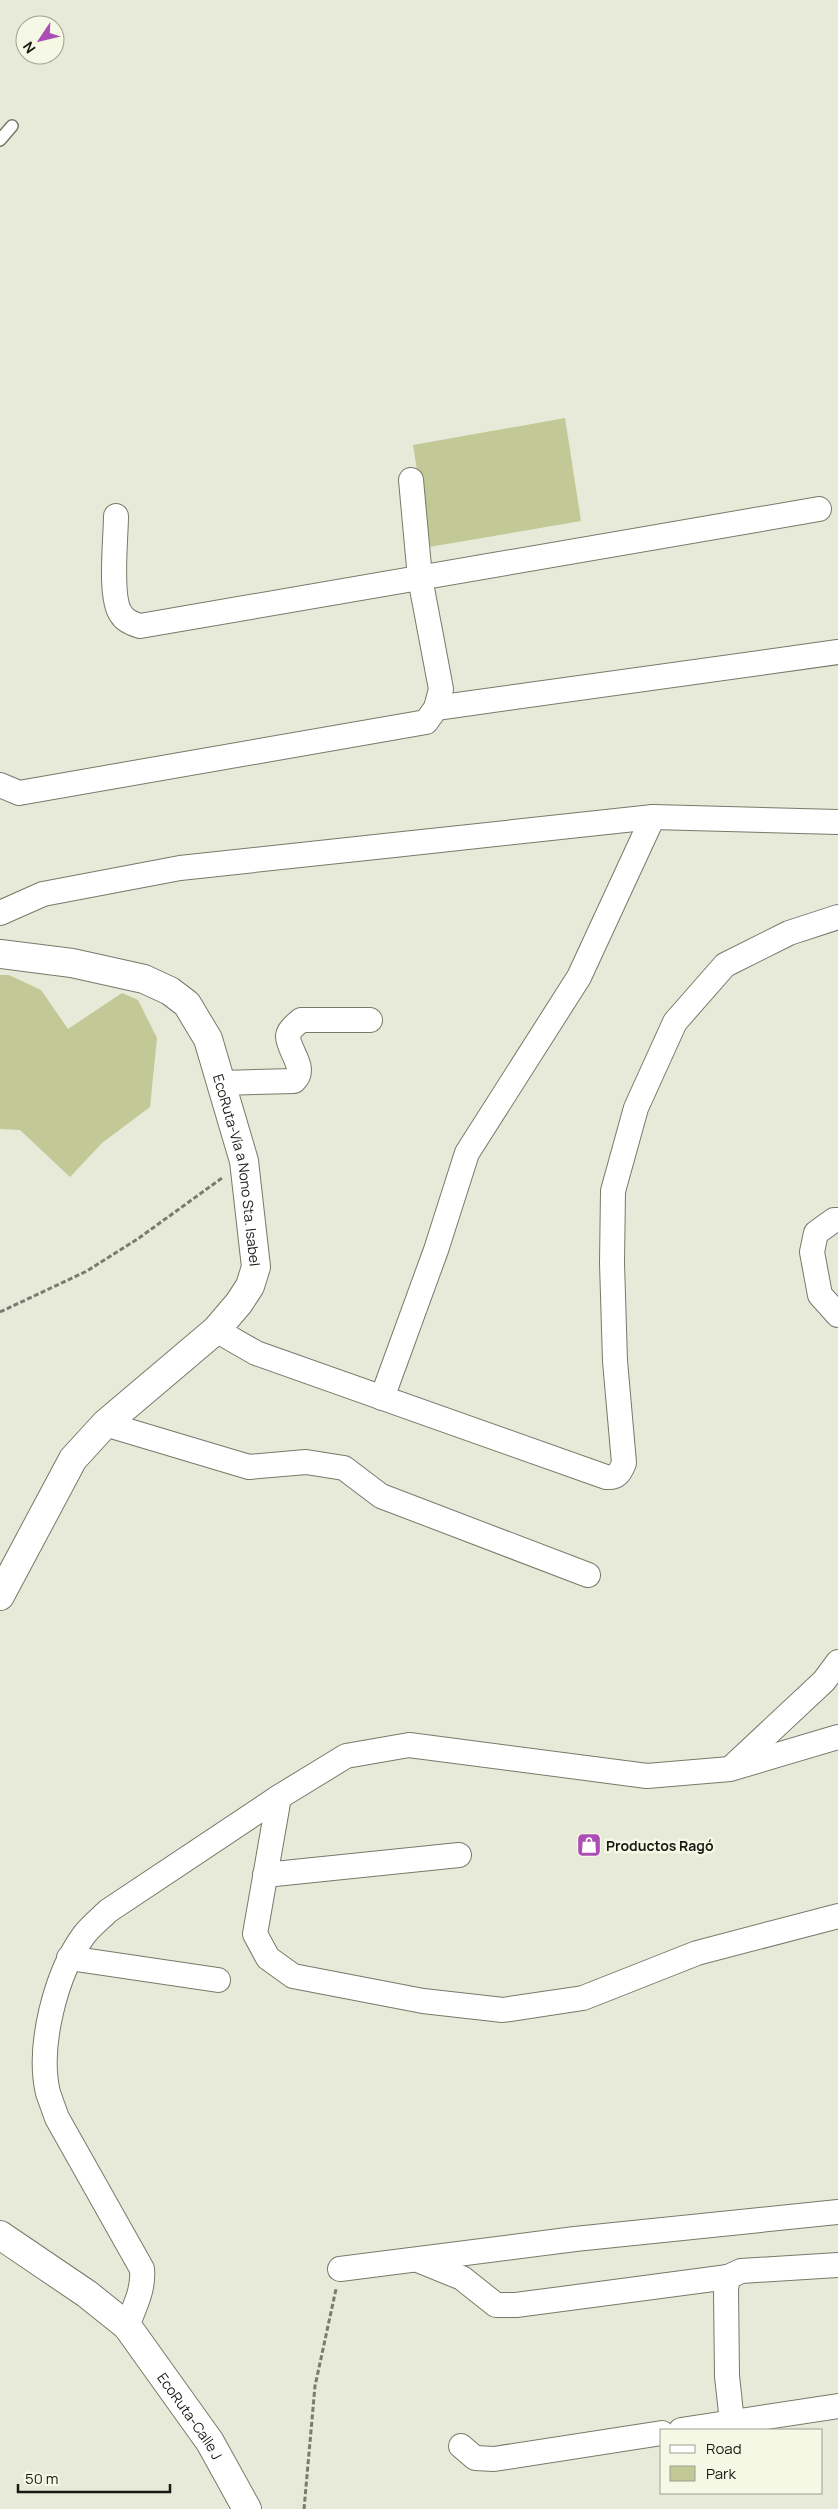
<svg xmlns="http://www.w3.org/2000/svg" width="838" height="2509" font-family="Manrope,sans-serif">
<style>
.green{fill:#c2c896}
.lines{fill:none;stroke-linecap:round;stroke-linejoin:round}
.service-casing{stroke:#777a69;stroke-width:14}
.minor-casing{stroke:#777a69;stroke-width:26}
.tertiary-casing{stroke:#777a69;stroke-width:30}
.secondary-casing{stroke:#777a69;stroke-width:30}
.path{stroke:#797b70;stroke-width:3;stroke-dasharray:5 2.5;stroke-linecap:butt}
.service{stroke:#fff;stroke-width:11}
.minor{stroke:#fff;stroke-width:24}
.tertiary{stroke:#fff;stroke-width:28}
.secondary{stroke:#fff;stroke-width:28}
.labels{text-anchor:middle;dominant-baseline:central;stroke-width:5;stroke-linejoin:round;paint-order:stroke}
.street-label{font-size:14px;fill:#181913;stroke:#f5f8e5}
.poi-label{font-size:14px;font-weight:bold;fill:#181913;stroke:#f5f8e5;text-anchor:start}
</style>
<rect width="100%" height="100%" fill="#e7ead8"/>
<g class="green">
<polygon points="565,418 581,521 429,547 413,445"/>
<polygon points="0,975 9,975 41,990 68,1029 122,993 138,1000 157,1038 150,1107 102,1143 70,1177 20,1130 0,1129"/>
</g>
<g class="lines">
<defs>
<polyline id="service" points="0,140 12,126"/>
<g id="minor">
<path d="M116 516C116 538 109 598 121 614 125 621 133 624 140 626L819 509"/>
<polyline points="436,708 838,652"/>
<polyline points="0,785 19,793 426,722 436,708 441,689 420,578 411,480"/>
<polyline points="0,913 43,894 180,868 394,845 653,817 838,822"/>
<path d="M222 1083 294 1081C308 1068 288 1051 288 1036 289 1029 297 1024 301 1020H370"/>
<polyline points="838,1220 834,1220 816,1233 812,1252 820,1295 838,1315"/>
<path d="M216 1330 256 1353 606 1477C617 1478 620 1473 624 1463L615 1361 612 1263 613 1191 636 1108 675 1022 725 965 789 933 838 917"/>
<polyline points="382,1398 436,1250 467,1153 579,977 653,817"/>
<polyline points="105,1424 249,1467 306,1462 344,1468 381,1496 588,1575"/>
<polyline points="731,1768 824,1681 838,1662"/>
<polyline points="279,1797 255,1934 268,1958 293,1976 423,2001 503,2010 583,1998 697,1953 838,1916"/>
<polyline points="265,1875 459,1855"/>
<polyline points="69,1958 218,1980"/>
<polyline points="420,2261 462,2278 496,2305 516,2305 728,2277"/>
<polyline points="340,2269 575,2239 838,2212"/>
<path d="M127 2326C134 2308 144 2290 142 2269L57 2118C54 2110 51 2101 48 2093 37 2046 56 1973 84 1935 91 1926 100 1919 108 1911L279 1797 346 1756 409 1745 647 1776 730 1769 838 1737"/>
<polyline points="732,2422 727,2376 726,2289 728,2277 741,2271 838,2265"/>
<polyline points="681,2430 838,2406"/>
<polyline points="461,2446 475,2458 494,2459 662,2433"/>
</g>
<g id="tertiary">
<path id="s1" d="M127 2326 210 2442 247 2509"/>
</g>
<g id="secondary">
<path id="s2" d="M0 954 72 963 144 979 170 991 187 1004 208 1039 244 1161 256 1267 250 1286 239 1303 216 1330 105 1424 73 1459 0 1596"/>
<polyline points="0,2235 87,2294 127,2326"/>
</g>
</defs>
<use href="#service" class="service-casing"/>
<use href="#minor" class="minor-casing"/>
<use href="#tertiary" class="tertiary-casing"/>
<use href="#secondary" class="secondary-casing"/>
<g class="path">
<polyline points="0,1312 87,1271 139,1238 222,1178"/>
<polyline points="304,2509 315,2386 336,2289"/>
</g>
<use href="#service" class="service"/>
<use href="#minor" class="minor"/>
<use href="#tertiary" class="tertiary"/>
<use href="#secondary" class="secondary"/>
</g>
<defs>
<symbol id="shop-square" viewBox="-11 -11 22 22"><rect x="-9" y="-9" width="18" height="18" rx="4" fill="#ac4db5" stroke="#f5f8e5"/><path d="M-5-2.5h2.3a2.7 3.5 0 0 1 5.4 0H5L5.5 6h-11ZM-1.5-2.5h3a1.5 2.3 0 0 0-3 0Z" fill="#fff"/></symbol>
</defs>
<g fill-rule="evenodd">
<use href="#shop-square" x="575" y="1831" width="28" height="28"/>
</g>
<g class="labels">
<g class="street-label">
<text stroke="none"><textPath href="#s2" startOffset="372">EcoRuta-Vía a Nono Sta. Isabel</textPath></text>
<text stroke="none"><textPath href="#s1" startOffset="110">EcoRuta-Calle J</textPath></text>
</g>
<g class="poi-label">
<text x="606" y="1845">Productos Ragó</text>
</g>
</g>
<rect x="660" y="2429" width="162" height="65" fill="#f5f8e5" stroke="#9d9f91"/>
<rect x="670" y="2445" width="25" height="8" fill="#ffffff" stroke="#9d9f91"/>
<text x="706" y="2454" font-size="15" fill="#181913">Road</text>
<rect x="670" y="2466" width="25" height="15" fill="#c2c896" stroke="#9d9f91"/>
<text x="706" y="2479" font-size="15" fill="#181913">Park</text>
<g transform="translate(40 40) rotate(235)"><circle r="24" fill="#f5f8e5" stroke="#9d9f91"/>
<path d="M0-4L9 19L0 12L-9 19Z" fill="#ac4db5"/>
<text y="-8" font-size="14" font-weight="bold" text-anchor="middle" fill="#181913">N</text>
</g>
<path d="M18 2484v8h152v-8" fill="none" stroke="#181913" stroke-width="2.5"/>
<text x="25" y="2484" font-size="15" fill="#181913" stroke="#f5f8e5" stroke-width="4" paint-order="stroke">50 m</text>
</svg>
